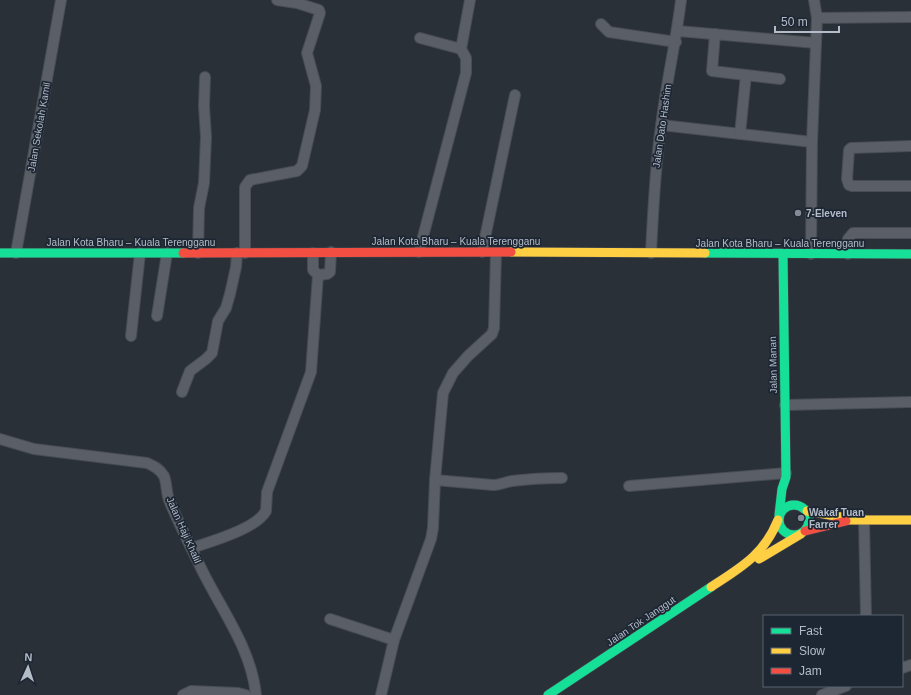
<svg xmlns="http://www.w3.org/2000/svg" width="911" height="695" font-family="Helvetica,sans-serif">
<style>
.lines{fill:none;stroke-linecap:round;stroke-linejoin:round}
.street-casing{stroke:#484c53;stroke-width:12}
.fast-casing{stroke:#484c53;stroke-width:10}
.slow-casing{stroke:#484c53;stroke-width:10}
.jam-casing{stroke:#484c53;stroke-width:10}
.street{stroke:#5a5e66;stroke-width:10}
.fast{stroke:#16e098;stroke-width:9}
.slow{stroke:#ffcf43;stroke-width:9}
.jam{stroke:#f24e42;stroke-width:9}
.poi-dot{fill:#848b96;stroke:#1d2633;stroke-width:1.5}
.labels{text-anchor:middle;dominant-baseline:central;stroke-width:3.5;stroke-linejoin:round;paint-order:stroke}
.street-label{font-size:10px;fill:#b4bcc9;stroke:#1d2633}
.poi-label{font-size:10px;font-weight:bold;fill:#b4bcc9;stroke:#1d2633;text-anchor:start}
</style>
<rect width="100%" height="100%" fill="#2a3038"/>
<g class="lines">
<defs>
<g id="street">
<polyline points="814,0 817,18 911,17"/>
<polyline points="601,24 609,32 676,42"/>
<polyline points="678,31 816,43"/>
<polyline points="715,34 712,71 780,79"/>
<polyline points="420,38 461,49"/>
<polyline points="661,125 812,142"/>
<polyline points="740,134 746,75"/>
<polyline points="911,146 851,148 849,150 847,179 849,185 852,186 911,186"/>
<polyline points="419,252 466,73 466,58 461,49 470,0"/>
<polyline points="482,252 515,95"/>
<polyline points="16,253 61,0"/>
<polyline points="198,253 199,208 204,183 206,137 204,106 205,77"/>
<polyline points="245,253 245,187 250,180 297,171 302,166 315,110 316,86 307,53 320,13 319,10 297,3 277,0"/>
<path d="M651 253C653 211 655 168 661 126 666 84 676 42 681 0"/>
<polyline points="811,254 812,142 817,18"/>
<polyline points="848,254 848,239 853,233 911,233"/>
<polyline points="318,275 327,274 330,272 331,252"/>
<polyline points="157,316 167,253"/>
<polyline points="131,336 140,253"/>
<polyline points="182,392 190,371 206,359 212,353 218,321 226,308 230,294 236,267 237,253"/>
<polyline points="785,405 911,402"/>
<path d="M0 439 34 449 147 463C154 466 160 469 164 476 167 483 166 492 169 500 177 520 189 543 199 564 219 607 251 646 256 695"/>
<path d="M435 480 493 485C500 485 505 482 512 481 528 479 545 478 562 478"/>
<polyline points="629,486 786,473"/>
<polyline points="864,520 866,616"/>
<path d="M192 548C212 541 256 529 266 511L267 492 311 372 318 275 313 270V253"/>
<polyline points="330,619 394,640"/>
<polyline points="902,668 911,665"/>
<polyline points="183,695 191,691 238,693 246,695"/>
<polyline points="381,695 394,640 431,539 433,528 435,480 443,393 453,373 468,356 492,334 494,328 496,253"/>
<polyline points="822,695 846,686"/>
</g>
<g id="fast">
<polyline points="0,253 183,253"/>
<polyline points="705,253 911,254"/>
<circle cx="794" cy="520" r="15"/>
<polyline points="779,515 782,489 786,477 783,254"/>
<polyline points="548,695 711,587"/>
</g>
<g id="slow">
<polyline points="511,252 705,253"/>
<polyline points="807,511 841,517 848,520 911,520"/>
<polyline points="759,559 801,534"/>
<path d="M711 587C740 568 764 555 778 520"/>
</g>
<g id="jam">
<polyline points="183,253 511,252"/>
<polyline points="805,531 846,521"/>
</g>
</defs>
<use href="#street" class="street-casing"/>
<use href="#fast" class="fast-casing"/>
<use href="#slow" class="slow-casing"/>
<use href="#jam" class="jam-casing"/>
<use href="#street" class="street"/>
<use href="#fast" class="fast"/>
<use href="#slow" class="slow"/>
<use href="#jam" class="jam"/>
</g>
<g class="poi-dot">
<circle cx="798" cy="213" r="4"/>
<circle cx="801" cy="518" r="4"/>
</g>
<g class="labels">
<g class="street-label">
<text transform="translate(662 126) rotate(-82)">Jalan Dato Hashim</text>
<text transform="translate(39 127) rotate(-80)">Jalan Sekolah Kamil</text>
<text x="456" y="241">Jalan Kota Bharu – Kuala Terengganu</text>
<text x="131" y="242">Jalan Kota Bharu – Kuala Terengganu</text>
<text x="780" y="243">Jalan Kota Bharu – Kuala Terengganu</text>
<text transform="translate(773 365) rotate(-91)">Jalan Manan</text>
<text transform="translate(184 530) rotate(66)">Jalan Haji Khalil</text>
<text transform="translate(641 621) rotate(-34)">Jalan Tok Janggut</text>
</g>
<g class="poi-label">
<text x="806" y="213">7-Eleven</text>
<text x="809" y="512">Wakaf Tuan<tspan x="809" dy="12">Farrer</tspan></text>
</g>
</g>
<rect x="763" y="615" width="140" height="72" fill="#1d2633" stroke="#59626f"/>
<rect x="771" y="628" width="20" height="6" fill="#16e098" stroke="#59626f"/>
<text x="799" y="635" font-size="12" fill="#b4bcc9">Fast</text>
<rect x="771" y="648" width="20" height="6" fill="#ffcf43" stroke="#59626f"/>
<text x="799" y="655" font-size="12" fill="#b4bcc9">Slow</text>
<rect x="771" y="668" width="20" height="6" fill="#f24e42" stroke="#59626f"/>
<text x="799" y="675" font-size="12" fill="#b4bcc9">Jam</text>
<g transform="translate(28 667) rotate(3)" stroke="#1d2633" stroke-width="3" paint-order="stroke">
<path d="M0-3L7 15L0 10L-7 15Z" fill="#b4bcc9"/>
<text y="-6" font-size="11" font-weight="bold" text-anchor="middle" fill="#b4bcc9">N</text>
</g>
<path d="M775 26v6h64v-6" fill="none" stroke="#b4bcc9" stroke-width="2"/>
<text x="781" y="26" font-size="12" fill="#b4bcc9" stroke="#1d2633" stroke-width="3" paint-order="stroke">50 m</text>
</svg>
